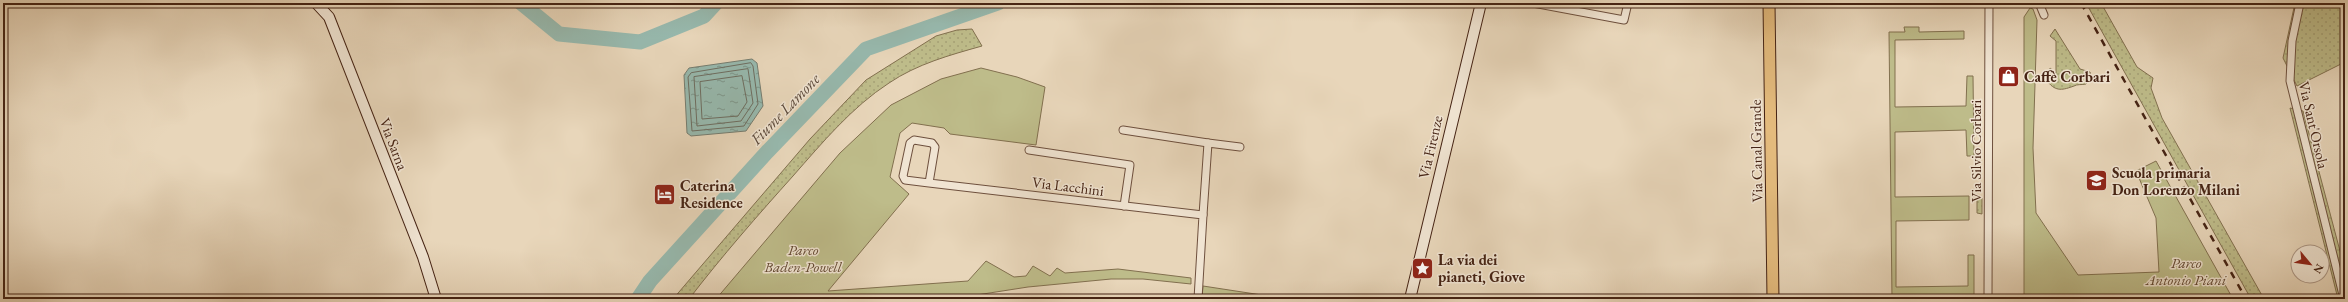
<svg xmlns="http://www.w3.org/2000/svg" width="2348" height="302" font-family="'EB Garamond',serif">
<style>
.grass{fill:url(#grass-dots);stroke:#82704f}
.park{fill:#bebc8a;stroke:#82704f}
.water{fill:url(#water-ripples);stroke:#767d70}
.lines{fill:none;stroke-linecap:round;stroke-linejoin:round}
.shore{stroke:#6e6e61;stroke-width:1}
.river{stroke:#97b9ae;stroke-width:15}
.street-casing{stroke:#6e503e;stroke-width:9}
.secondary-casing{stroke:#452314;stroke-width:12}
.primary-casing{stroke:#452314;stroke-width:13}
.street{stroke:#f0e4d2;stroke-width:7}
.secondary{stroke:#f0e4d2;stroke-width:10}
.primary{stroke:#e4bb7d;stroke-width:11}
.rail{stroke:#452314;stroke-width:2.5;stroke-dasharray:7 7;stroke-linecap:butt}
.labels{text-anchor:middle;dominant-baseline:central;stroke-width:3;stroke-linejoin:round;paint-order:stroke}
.poi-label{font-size:15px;font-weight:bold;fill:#452314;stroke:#f0e4d2;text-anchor:start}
.street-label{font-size:15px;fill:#452314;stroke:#f0e4d2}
.park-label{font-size:15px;font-style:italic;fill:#634932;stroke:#f0e4d2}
.water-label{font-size:16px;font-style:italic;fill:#5a483a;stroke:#f0e4d2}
</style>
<defs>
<pattern id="grass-dots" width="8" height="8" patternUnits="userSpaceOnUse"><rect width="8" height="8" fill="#bebc8a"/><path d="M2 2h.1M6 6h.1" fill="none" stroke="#a5a176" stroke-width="1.8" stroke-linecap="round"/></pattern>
<pattern id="water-ripples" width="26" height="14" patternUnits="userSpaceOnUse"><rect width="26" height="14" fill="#97b9ae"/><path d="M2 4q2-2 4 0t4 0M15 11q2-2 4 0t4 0" fill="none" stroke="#7d968c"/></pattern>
</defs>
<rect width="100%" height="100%" fill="#e8d6ba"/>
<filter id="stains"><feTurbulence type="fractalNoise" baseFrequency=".005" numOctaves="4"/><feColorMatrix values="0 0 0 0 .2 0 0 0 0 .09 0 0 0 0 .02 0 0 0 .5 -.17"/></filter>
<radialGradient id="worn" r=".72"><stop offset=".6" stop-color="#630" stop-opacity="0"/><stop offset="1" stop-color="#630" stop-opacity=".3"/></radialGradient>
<g class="grass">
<polygon points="2086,3 2101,3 2137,67 2153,78 2151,88 2162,118 2264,299 2251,299"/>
<polygon points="2295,3 2345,3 2345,62 2297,86 2283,58"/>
<path d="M972 29 982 46C950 55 917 64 889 83 852 107 822 143 793 176 758 215 722 256 689 299H673L810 139 866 80 936 36 957 30Z"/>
<path d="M2055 29 2080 69 2090 72 2091 76 2086 84C2082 85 2077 84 2074 86 2063 90 2056 92 2048 82L2050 68 2056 73V41L2050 36Z"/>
<polygon points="2290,108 2303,111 2345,270 2345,299 2338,299"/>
<polygon points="1977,198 1982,198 1982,214 1977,213"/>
</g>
<g class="park">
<polygon points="2030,8 2033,9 2037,20 2033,148 2036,213 2078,275 2159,272 2156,218 2136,171 2156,161 2233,299 2024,299 2024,17"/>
<polygon points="1904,27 1919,27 1919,32 1964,31 1964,39 1895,40 1895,107 1966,106 1967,76 1973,76 1974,156 1967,156 1966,130 1895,132 1895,197 1969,196 1969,220 1896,221 1896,287 1968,286 1968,255 1974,255 1974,299 1892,299 1889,32 1905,32"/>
<polygon points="981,68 1017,77 1045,87 1036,145 950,134 944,128 912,123 900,133 890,177 909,194 828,291 968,281 986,261 1014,277 1026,276 1033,266 1050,276 1057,268 1065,273 1118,269 1191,278 1191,284 1143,279 1111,279 1028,287 951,299 716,299 840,153 891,105 941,79"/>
<polygon points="1203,286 1288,299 1202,298"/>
</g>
<polygon class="water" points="752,59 757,63 763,106 746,131 691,136 687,133 684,75 689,68"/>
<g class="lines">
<g class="shore">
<polygon points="751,63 753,66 758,104 744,126 692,131 688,77 691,73"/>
<polygon points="748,69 753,103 741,121 697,126 694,77"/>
<polygon points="742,76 747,102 738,116 702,119 700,82"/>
</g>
<g class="river">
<polyline points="521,3 559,34 640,42 704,16 716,3"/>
<polyline points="638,299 650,281 767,152 866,49 998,3"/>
</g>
<defs>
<g id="street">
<polyline points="1533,3 1624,20 1628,3"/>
<polyline points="2039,3 2044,15"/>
<polyline points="2300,3 2292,41 2290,81 2344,299"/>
<polyline points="1123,130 1208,143"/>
<polyline points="1029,150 1130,165 1124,206"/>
<polyline points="929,183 935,147 932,143 914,140 910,143 903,176 905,180 929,183 1203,215 1198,299"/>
<polyline points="1203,215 1208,143 1240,147"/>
<polyline points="1988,299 1989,3"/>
</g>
<g id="secondary">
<polyline points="316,3 329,17 423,257 436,299"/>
<polyline points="1410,299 1481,3"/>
</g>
<polyline id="primary" points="1769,3 1773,299"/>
</defs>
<use href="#street" class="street-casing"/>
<use href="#secondary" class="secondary-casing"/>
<use href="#primary" class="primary-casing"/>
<use href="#street" class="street"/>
<use href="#secondary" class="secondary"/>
<use href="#primary" class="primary"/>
<polyline class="rail" points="2081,3 2246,299"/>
</g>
<defs>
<symbol id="shop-square" viewBox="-11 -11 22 22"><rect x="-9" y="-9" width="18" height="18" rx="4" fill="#8f2418" stroke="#f0e4d2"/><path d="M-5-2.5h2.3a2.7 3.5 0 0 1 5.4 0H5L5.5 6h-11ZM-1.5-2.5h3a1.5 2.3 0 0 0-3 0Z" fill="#fff"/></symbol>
<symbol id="school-square" viewBox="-11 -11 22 22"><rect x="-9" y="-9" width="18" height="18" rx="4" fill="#8f2418" stroke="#f0e4d2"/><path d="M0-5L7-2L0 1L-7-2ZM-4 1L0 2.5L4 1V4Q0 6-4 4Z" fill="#fff"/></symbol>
<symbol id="hotel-square" viewBox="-11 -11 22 22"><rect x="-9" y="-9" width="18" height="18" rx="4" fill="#8f2418" stroke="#f0e4d2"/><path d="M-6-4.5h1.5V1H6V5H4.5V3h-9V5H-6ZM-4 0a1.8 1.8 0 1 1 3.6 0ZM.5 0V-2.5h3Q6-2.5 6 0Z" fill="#fff"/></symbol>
<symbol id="sight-square" viewBox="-11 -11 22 22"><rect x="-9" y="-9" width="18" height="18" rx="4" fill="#8f2418" stroke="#f0e4d2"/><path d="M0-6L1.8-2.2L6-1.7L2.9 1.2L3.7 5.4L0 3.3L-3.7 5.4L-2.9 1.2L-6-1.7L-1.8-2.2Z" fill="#fff"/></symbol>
</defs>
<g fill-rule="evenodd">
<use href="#shop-square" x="1996" y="64" width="25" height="25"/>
<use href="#school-square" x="2084" y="168" width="25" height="25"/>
<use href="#hotel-square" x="652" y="182" width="25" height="25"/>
<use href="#sight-square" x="1410" y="256" width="25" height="25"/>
</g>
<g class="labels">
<g class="poi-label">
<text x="2024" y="76">Caffè Corbari</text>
<text x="2112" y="172">Scuola primaria<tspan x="2112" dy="17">Don Lorenzo Milani</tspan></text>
<text x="680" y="185">Caterina<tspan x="680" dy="17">Residence</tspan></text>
<text x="1438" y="259">La via dei<tspan x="1438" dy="17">pianeti, Giove</tspan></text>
</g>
<g class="street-label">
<text transform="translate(2314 125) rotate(77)">Via Sant'Orsola</text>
<text transform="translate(394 144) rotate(69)">Via Sarna</text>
<text transform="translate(1430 147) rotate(-77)">Via Firenze</text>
<text transform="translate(1756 151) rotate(-91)">Via Canal Grande</text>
<text transform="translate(1975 151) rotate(-90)">Via Silvio Corbari</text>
<text transform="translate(1068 186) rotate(7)">Via Lacchini</text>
</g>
<g class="park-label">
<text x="803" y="249">Parco<tspan x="803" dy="17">Baden-Powell</tspan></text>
<text x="2186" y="262">Parco<tspan x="2186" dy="17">Antonio Piani</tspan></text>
</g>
<g class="water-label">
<text transform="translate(785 109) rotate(-46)">Fiume Lamone</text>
</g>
</g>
<rect width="2348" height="302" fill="none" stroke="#e8d6ba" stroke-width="16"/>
<rect x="4" y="4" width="2340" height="294" fill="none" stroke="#452314" stroke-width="2"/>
<rect x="8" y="8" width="2332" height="286" fill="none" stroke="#452314"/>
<g transform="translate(2310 264) rotate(119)"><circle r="19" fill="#f0e4d2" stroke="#ac9786"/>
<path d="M0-3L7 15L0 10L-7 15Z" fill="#8f2418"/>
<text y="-6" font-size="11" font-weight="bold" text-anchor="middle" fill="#452314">N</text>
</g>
<rect width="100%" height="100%" filter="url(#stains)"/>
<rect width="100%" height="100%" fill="url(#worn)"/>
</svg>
